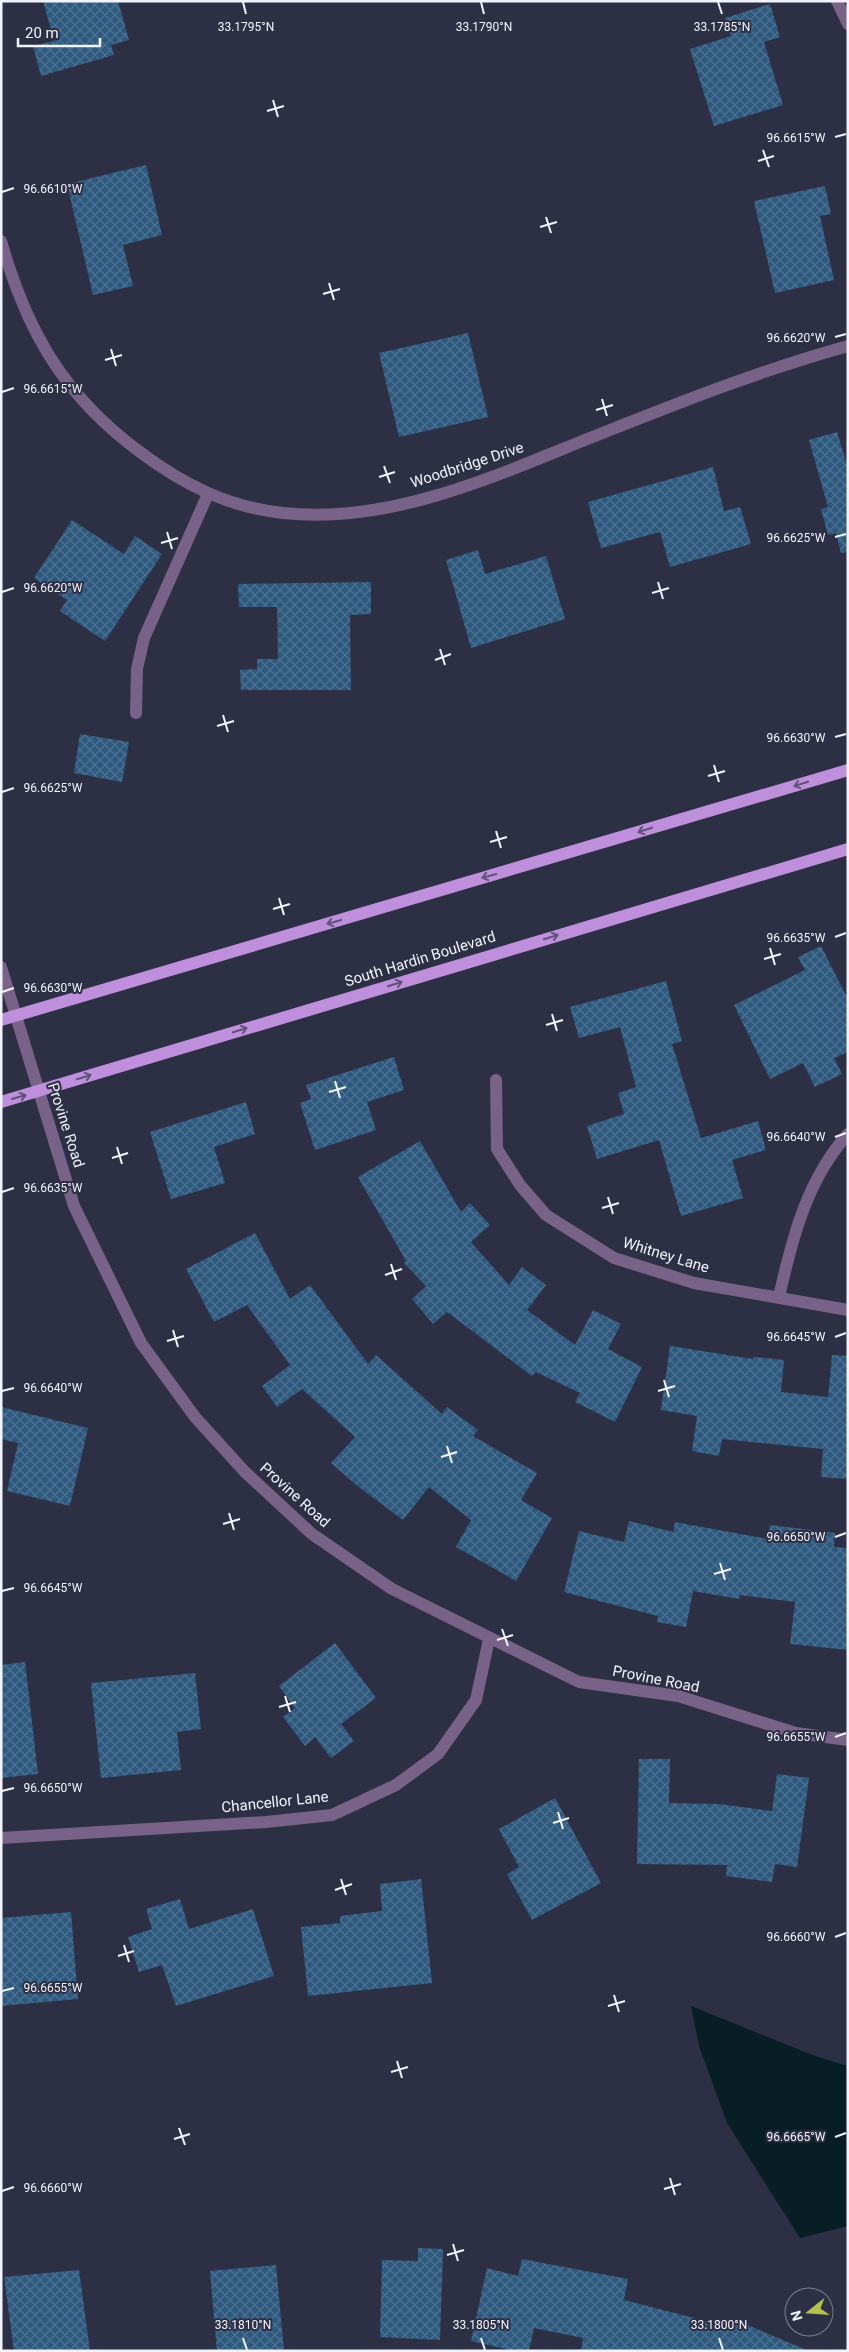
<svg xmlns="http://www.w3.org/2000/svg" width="849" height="2352" font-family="Roboto,sans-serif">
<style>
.water{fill:#071f24}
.building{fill:url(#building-cross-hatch)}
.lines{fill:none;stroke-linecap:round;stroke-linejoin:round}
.minor{stroke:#786287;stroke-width:12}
.major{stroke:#be90dc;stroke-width:12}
.oneway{stroke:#605279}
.ticks{fill:none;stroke:#f2f3fe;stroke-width:2}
.labels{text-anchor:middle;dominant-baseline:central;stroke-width:4;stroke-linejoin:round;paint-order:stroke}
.street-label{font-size:15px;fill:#f2f3fe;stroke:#2d3044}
.ticks-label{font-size:12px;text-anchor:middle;fill:#f2f3fe;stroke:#2d3044;stroke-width:4;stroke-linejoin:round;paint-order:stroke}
</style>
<defs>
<pattern id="building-cross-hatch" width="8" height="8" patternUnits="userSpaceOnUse" patternTransform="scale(1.25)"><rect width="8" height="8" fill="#2e597e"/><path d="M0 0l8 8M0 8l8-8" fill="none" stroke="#4d7191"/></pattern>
</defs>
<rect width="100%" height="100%" fill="#2d3044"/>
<polygon class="water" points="691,2006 815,2056 848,2066 848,2226 800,2238 727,2123 699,2046"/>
<g class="building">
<polygon points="43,1 118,1 129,40 111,45 114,55 41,76 33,46 54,41"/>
<polygon points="770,4 780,37 764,42 783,105 714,126 690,49 731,36 725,18"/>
<polygon points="146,165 162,235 123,245 133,286 93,295 67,184"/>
<polygon points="825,186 831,214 820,216 834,280 775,293 754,201"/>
<polygon points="468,333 488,417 399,437 379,353"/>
<polygon points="837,432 848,468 848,552 841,553 836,533 828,535 821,509 828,507 809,440"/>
<polygon points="713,467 724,511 740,507 751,544 670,567 660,532 601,548 588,502"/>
<polygon points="72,520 124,554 135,536 162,554 105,641 60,611 67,600 34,578"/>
<polygon points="478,550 485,574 546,556 565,619 471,648 446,560"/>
<polygon points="371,582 371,614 350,615 351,690 241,690 240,670 257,669 257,659 278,659 277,607 239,607 238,584"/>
<polygon points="80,734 129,742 122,782 74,773"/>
<polygon points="821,946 848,999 848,1052 834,1058 842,1074 815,1087 803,1063 770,1079 734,1005 805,970 798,957"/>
<polygon points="666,981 682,1041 672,1044 701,1138 758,1121 766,1150 732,1160 743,1198 681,1216 659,1140 597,1159 587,1126 624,1114 618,1093 636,1087 620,1027 579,1038 570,1007"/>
<polygon points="394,1057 404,1090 367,1102 376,1130 315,1150 300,1103 311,1099 306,1085"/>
<polygon points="246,1102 255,1134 214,1147 225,1183 171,1199 150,1132"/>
<polygon points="420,1141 461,1212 470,1203 490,1225 471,1242 509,1285 522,1267 546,1285 527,1310 575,1345 593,1310 621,1324 608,1349 642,1367 615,1422 575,1402 580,1393 536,1372 532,1376 447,1312 433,1324 412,1299 426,1286 404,1263 406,1261 358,1177"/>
<polygon points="255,1233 290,1299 310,1285 368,1364 376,1355 442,1414 447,1407 478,1430 473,1436 537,1473 521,1500 552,1518 516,1581 456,1547 471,1520 429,1487 403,1520 355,1484 331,1463 355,1437 302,1389 277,1407 262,1386 290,1365 247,1305 214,1322 186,1269"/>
<polygon points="670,1346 753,1359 753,1357 784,1360 781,1392 828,1397 832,1355 848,1356 848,1479 821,1477 823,1449 722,1439 719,1456 692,1451 697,1416 661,1410"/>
<polygon points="1,1407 88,1428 70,1506 7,1491 18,1443 1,1439"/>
<polygon points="629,1521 673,1532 675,1522 768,1539 770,1525 835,1533 834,1547 848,1548 848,1650 790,1644 795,1602 740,1595 739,1599 693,1591 686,1627 657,1622 658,1616 564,1592 579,1531 624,1542"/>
<polygon points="335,1643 376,1698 341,1724 354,1741 331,1758 315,1737 305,1746 283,1717 295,1708 279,1686"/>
<polygon points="25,1662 38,1774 1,1778 1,1665"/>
<polygon points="195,1673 201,1729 177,1732 181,1770 101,1778 91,1683"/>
<polygon points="639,1759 670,1759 669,1803 719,1804 772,1811 777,1774 809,1778 797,1867 775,1864 772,1882 726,1876 727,1865 637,1864"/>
<polygon points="555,1798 601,1883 532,1920 507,1874 519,1867 499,1829"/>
<polygon points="421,1879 432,1983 308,1996 301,1927 340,1923 340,1916 382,1911 380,1884"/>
<polygon points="180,1899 189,1929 253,1909 274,1976 176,2006 162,1965 139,1972 128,1937 152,1929 146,1909"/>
<polygon points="71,1912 78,1999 1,2006 1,1918"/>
<polygon points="418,2248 443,2249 440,2340 380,2337 382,2260 418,2261"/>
<polygon points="522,2259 628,2279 624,2300 729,2327 733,2319 809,2351 581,2351 583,2338 534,2328 529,2351 514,2351 471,2341 487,2268 518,2276"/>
<polygon points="276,2265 284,2351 217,2351 210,2271"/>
<polygon points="79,2270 90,2351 14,2351 4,2277"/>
</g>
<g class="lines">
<g class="minor">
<polyline points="837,1 848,24"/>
<path d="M1 241C27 332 64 396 140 452 184 485 228 507 283 513 391 525 497 475 595 436 678 403 761 370 848 346"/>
<polyline points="136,713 137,669 144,638 208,494"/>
<polyline points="1,967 74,1206 141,1343 195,1417 245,1472 312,1534 392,1589 579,1682 678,1696 796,1733 848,1740"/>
<polyline points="496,1080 497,1149 520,1185 546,1215 614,1258 694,1283 848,1310"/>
<path d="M779 1297C792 1239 807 1179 848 1134"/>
<polyline points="1,1838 266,1822 332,1815 396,1785 438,1754 476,1700 489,1639"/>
</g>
<g class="major">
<polyline points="1,1020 848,770"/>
<polyline points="1,1102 848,849"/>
</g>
</g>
<defs><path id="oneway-shaft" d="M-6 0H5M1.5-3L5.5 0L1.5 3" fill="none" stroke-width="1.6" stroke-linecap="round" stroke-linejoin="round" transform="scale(1.25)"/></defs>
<g class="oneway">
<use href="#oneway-shaft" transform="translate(801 784) rotate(163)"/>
<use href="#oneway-shaft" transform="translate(645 830) rotate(163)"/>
<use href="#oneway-shaft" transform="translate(489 876) rotate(164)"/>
<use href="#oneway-shaft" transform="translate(334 922) rotate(164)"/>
<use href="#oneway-shaft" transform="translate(551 937) rotate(-17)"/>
<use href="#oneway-shaft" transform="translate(395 984) rotate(-17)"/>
<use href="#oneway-shaft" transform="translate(240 1030) rotate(-17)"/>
<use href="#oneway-shaft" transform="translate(84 1077) rotate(-17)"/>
<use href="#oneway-shaft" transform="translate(19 1097) rotate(-16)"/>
</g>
<path class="ticks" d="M243 2 246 14M481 2 484 14M718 2 722 14M273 100 278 117M267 111 284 106M835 137 846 134M763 150 769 167M758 161 774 156M2 192 14 188M546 217 551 233M540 227 557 222M329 283 334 300M323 294 340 289M835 337 846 334M111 349 116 366M105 360 122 355M2 392 14 388M602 399 607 416M596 410 613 405M384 466 390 483M379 477 395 472M167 532 172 549M835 537 846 534M161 543 178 538M658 582 663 599M2 592 14 588M652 593 669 588M440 649 445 665M435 660 451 654M223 715 228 732M217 726 234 721M835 737 846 734M714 765 719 782M708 776 725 771M2 792 14 788M496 831 501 848M490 842 507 837M279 898 284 915M273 909 290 904M835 937 846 933M770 948 775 965M764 959 781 954M2 992 14 988M552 1014 557 1031M546 1025 563 1020M335 1081 340 1098M329 1092 346 1087M835 1137 846 1133M117 1147 122 1164M112 1158 128 1153M2 1192 14 1188M608 1197 613 1214M602 1208 619 1203M391 1264 396 1280M385 1275 402 1269M173 1330 178 1347M835 1337 846 1333M167 1341 184 1336M664 1380 669 1397M2 1391 14 1388M658 1391 675 1386M447 1446 452 1463M441 1457 457 1452M229 1513 234 1530M223 1524 240 1519M835 1537 846 1533M720 1563 725 1580M714 1574 731 1569M2 1591 14 1588M502 1629 508 1646M497 1640 513 1635M285 1696 290 1712M279 1707 296 1702M835 1737 846 1733M2 1791 14 1788M558 1812 563 1829M553 1823 569 1818M341 1879 346 1895M335 1890 352 1884M835 1937 846 1933M124 1945 129 1962M118 1956 134 1951M2 1991 14 1988M614 1995 619 2012M608 2006 625 2001M397 2061 402 2078M391 2072 408 2067M179 2128 185 2145M835 2137 846 2133M174 2139 190 2134M670 2178 675 2195M664 2189 681 2184M2 2191 14 2187M453 2244 458 2261M447 2255 464 2250M243 2338 247 2350M481 2338 485 2350M719 2338 723 2350"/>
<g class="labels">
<g class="street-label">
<text transform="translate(467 465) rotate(-18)">Woodbridge Drive</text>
<text transform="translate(420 959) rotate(-17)">South Hardin Boulevard</text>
<text transform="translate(66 1125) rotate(72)">Provine Road</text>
<text transform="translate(666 1255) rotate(17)">Whitney Lane</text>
<text transform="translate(295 1495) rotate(42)">Provine Road</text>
<text transform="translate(656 1679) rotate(11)">Provine Road</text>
<text transform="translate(275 1802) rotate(-6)">Chancellor Lane</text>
</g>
</g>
<g class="ticks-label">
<text x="246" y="31">33.1795°N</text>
<text x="484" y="31">33.1790°N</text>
<text x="722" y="31">33.1785°N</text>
<text x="796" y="142">96.6615°W</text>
<text x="53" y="193">96.6610°W</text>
<text x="796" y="342">96.6620°W</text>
<text x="53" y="393">96.6615°W</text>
<text x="796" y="542">96.6625°W</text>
<text x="53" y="592">96.6620°W</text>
<text x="796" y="742">96.6630°W</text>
<text x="53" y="792">96.6625°W</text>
<text x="796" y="942">96.6635°W</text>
<text x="53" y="992">96.6630°W</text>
<text x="796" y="1141">96.6640°W</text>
<text x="53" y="1192">96.6635°W</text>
<text x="796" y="1341">96.6645°W</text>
<text x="53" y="1392">96.6640°W</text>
<text x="796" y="1541">96.6650°W</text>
<text x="53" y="1592">96.6645°W</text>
<text x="796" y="1741">96.6655°W</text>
<text x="53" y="1792">96.6650°W</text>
<text x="796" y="1941">96.6660°W</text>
<text x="53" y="1992">96.6655°W</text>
<text x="796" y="2141">96.6665°W</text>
<text x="53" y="2192">96.6660°W</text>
<text x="243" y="2329">33.1810°N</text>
<text x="481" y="2329">33.1805°N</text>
<text x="719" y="2329">33.1800°N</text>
</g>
<rect width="849" height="2352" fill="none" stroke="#f2f3fe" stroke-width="5"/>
<g transform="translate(809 2312) rotate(253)"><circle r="24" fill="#2d3044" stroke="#7c7e8e"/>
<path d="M0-4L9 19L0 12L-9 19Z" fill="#b3c24b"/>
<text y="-8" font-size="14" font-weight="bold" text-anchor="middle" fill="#f2f3fe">N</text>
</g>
<path d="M18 38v8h82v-8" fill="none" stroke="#f2f3fe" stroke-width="2.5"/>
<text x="25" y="38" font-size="15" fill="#f2f3fe" stroke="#2d3044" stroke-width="4" paint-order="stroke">20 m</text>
</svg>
